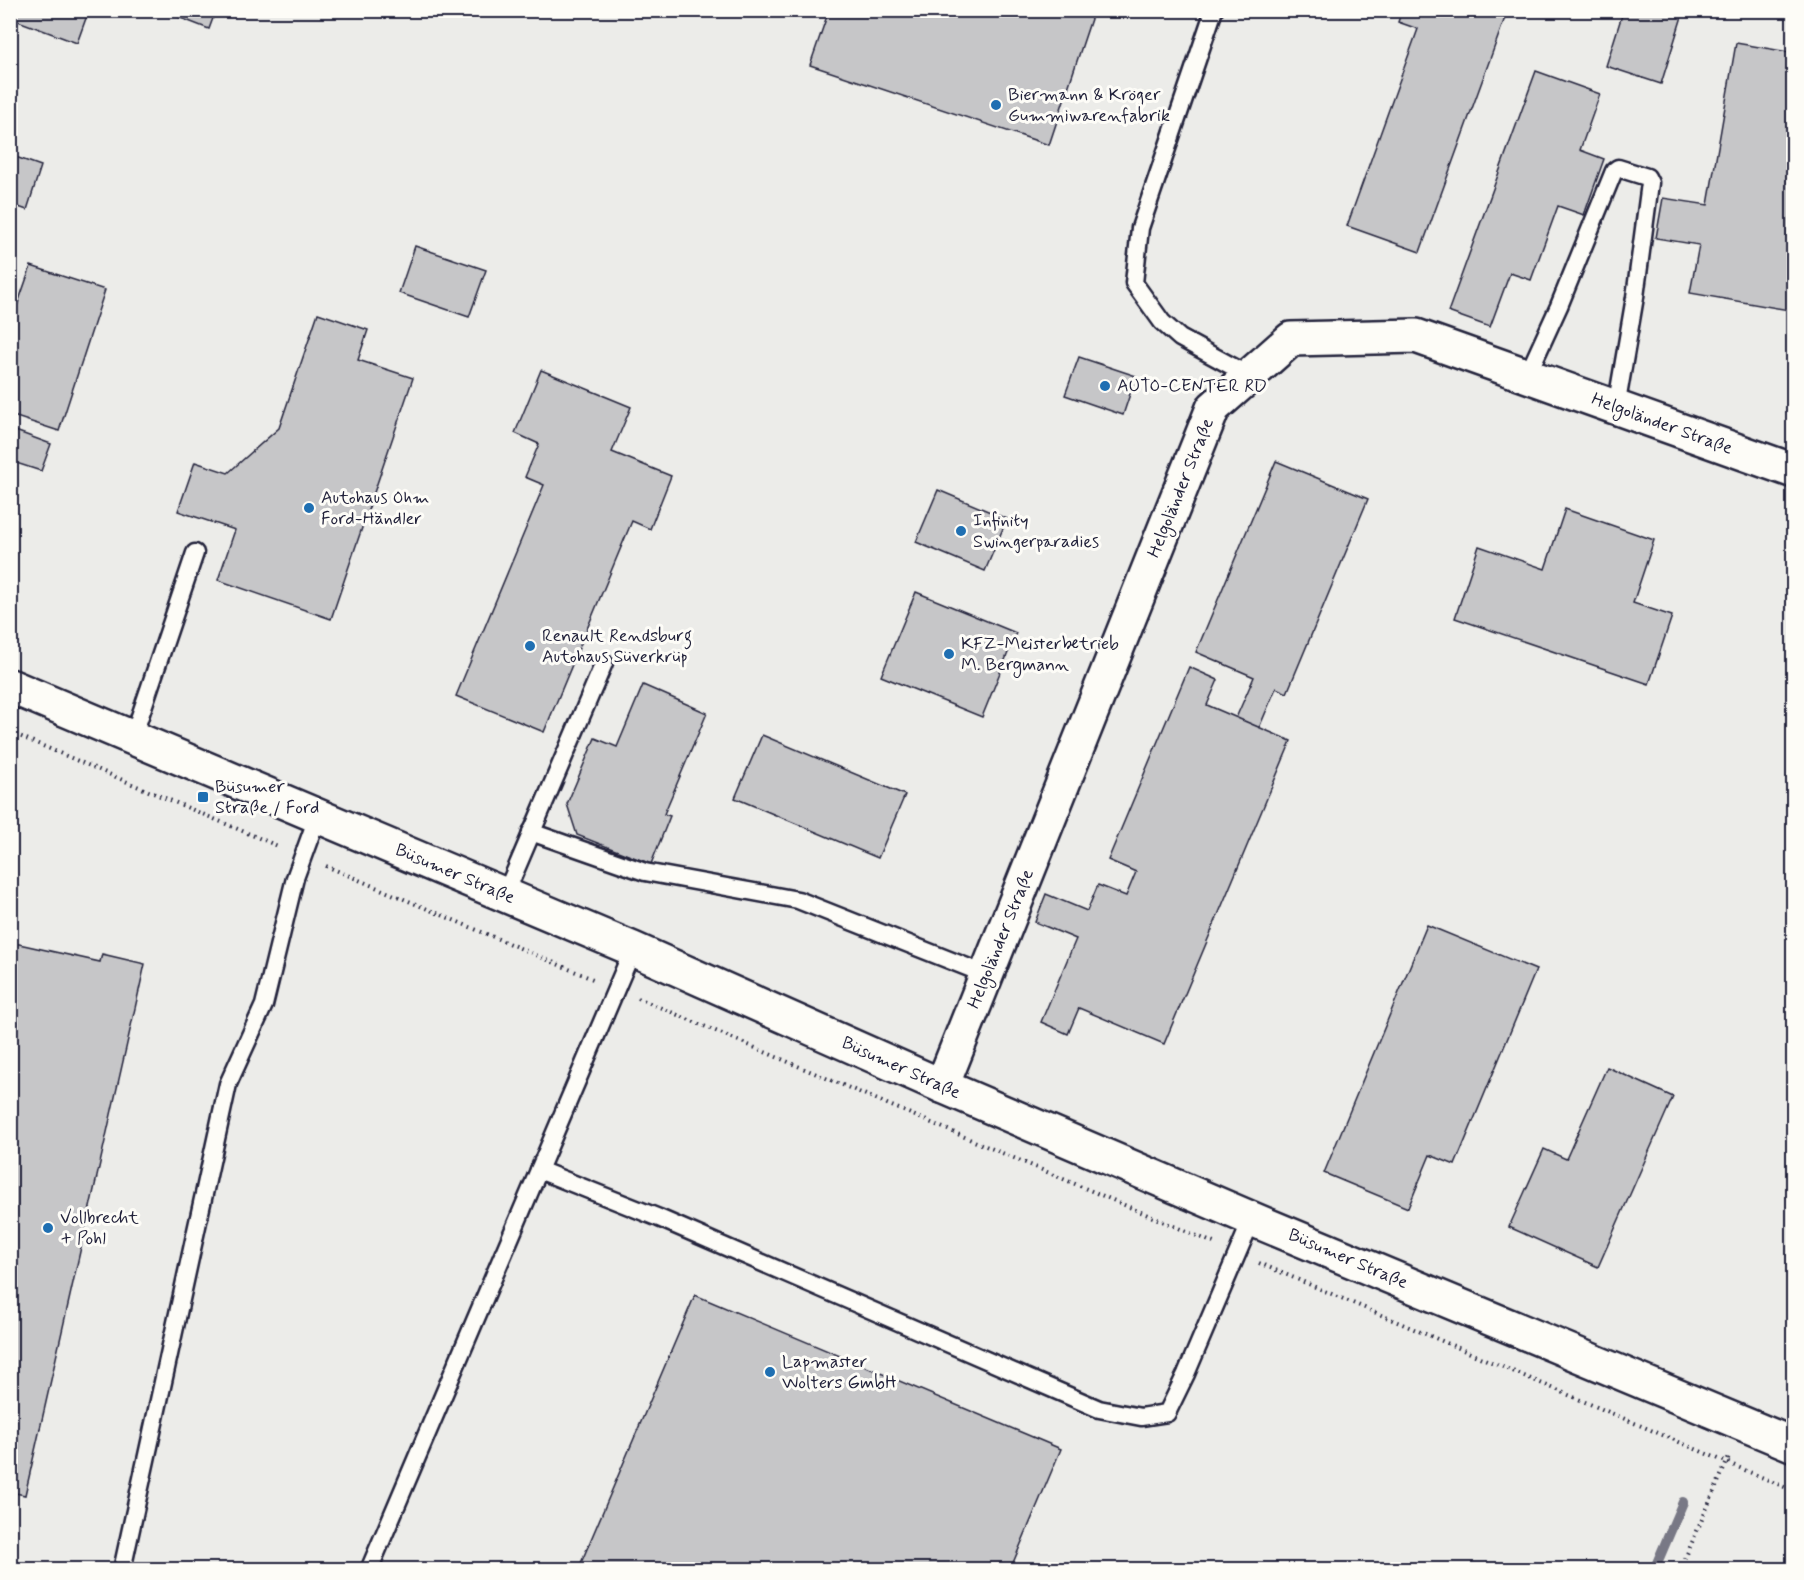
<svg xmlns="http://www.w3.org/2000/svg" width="1804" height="1580" font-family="Mynerve,sans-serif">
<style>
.built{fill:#ecece9}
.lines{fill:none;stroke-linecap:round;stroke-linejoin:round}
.stream{stroke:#787885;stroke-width:10}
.building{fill:#c6c6c8;stroke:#22223b;stroke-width:1.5}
.lane-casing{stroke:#22223b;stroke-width:21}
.street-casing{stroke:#22223b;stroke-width:38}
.secondary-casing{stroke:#22223b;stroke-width:38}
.path{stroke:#22223b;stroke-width:4;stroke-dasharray:1.5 4.5;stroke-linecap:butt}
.lane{stroke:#fdfcf7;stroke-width:16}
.street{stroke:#fdfcf7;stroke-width:33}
.secondary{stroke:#fdfcf7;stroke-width:33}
.poi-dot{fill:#1f6fb2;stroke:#fdfcf7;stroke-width:2}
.labels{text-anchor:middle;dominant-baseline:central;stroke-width:6;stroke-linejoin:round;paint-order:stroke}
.poi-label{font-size:18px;fill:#22223b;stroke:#fdfcf7;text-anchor:start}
.street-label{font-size:18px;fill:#22223b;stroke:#fdfcf7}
</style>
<rect width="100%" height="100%" fill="#fdfcf7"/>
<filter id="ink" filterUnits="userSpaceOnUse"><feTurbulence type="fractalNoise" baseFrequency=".0167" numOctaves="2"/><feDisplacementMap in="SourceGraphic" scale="12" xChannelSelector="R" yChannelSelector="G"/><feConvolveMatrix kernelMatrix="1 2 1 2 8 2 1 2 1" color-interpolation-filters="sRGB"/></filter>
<g filter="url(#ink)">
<rect class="built" x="11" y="11" width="1782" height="1558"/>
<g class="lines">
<polyline class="stream" points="1654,1570 1683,1502"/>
</g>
<g class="building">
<polygon points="10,10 89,10 77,43 10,18"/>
<polygon points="160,10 216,10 209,29"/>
<polygon points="829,10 1094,10 1049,145 810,65"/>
<polygon points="1402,10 1493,10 1506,15 1420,252 1347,226 1418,29 1398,22"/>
<polygon points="1608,10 1684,10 1661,84 1606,66 1622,15"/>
<polygon points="1736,43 1794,53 1794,290 1789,310 1690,293 1699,245 1656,238 1663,198 1708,205"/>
<polygon points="1536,71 1600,94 1580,150 1604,159 1584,215 1558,206 1531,280 1510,273 1490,327 1448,312"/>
<polygon points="10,155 41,166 27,210 10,204"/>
<polygon points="415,246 486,270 469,317 399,293"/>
<polygon points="31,266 105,290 59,431 10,415 10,326"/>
<polygon points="318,313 368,330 358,360 413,378 331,619 218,580 235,530 178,511 195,462 228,473 279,428"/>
<polygon points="1079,357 1136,376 1123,415 1065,395"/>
<polygon points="541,370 631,407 612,452 671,476 650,529 632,521 544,732 456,696 544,485 525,477 539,444 515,433"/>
<polygon points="10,429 51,444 41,471 10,461"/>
<polygon points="1276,461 1368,499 1287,693 1276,688 1259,728 1236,718 1254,677 1196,652"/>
<polygon points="938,490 1007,519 985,571 916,542"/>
<polygon points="1565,509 1654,540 1633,603 1672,616 1649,684 1455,618 1479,546 1545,569"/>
<polygon points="916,592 1016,633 982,717 881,676"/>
<polygon points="1189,667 1218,680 1207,705 1291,741 1164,1044 1079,1008 1068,1034 1041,1022 1076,939 1035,922 1046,894 1087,911 1098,885 1126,896 1136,872 1108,860"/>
<polygon points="643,685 707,713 664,814 670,816 651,864 577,835 567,804 595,738 617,747"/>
<polygon points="762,735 905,795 878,858 735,798"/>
<polygon points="1427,925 1536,970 1455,1165 1430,1155 1408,1208 1324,1173"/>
<polygon points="10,942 100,962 102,954 145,964 25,1495 10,1492"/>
<polygon points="1607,1067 1673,1097 1598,1267 1509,1227 1544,1149 1566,1159"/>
<polygon points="695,1295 1061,1449 1010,1570 578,1570"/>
</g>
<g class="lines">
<defs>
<g id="lane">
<polyline points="1214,10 1140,228 1134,283 1162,322 1180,338 1250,376"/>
<polyline points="1527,376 1559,306 1614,171 1618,168 1647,177 1650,183 1635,297 1616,408"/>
<polyline points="133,737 195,553"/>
<polyline points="531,832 645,872 798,900 987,975"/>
<polyline points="505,895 604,663"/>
<polyline points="539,1170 659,1218 1099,1409 1141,1417 1167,1413 1186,1374 1252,1219"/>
<polyline points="122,1570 228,1084 264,1005 295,878 318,815"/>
<polyline points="369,1570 633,949"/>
</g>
<polyline id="street" points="942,1086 1213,408 1291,339 1416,336 1794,471"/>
<polyline id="secondary" points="10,686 633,949 942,1086 1252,1219 1794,1445"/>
</defs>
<use href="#lane" class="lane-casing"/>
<use href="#street" class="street-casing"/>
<use href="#secondary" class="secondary-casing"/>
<g class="path">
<polyline points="10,732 280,847"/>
<polyline points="326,866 595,980"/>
<polyline points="638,998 1216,1244"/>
<polyline points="1259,1263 1794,1491"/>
<polyline points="1680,1570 1730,1455"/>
</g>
<use href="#lane" class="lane"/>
<use href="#street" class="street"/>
<use href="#secondary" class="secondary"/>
</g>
</g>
<g class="poi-dot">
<circle cx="996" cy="105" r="6"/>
<circle cx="1105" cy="386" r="6"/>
<circle cx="309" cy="508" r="6"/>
<circle cx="961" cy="531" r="6"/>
<circle cx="530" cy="646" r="6"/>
<circle cx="949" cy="654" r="6"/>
<rect x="197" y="791" width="12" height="12" rx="3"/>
<circle cx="48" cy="1228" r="6"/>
<circle cx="770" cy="1372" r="6"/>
</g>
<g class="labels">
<g class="poi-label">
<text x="1008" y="95">Biermann &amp; Kröger<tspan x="1008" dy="21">Gummiwarenfabrik</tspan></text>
<text x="1117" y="386">AUTO-CENTER RD</text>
<text x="321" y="498">Autohaus Ohm<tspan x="321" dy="21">Ford-Händler</tspan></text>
<text x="973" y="521">Infinity<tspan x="973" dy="21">Swingerparadies</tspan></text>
<text x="542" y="636">Renault Rendsburg<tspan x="542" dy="21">Autohaus Süverkrüp</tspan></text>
<text x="961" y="644">KFZ-Meisterbetrieb<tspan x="961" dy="21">M. Bergmann</tspan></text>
<text x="215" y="787">Büsumer<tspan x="215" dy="21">Straße / Ford</tspan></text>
<text x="60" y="1218">Vollbrecht<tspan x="60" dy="21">+ Pohl</tspan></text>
<text x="782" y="1362">Lapmaster<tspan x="782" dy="21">Wolters GmbH</tspan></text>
</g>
<g class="street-label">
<text transform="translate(1662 424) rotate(20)">Helgoländer Straße</text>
<text transform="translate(1181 488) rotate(-68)">Helgoländer Straße</text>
<text transform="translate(455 874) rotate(23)">Büsumer Straße</text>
<text transform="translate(1001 939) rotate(-68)">Helgoländer Straße</text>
<text transform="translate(901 1068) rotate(24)">Büsumer Straße</text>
<text transform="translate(1348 1259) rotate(23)">Büsumer Straße</text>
</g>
</g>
<rect width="1804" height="1580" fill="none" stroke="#fdfcf7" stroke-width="36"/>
<rect x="18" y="18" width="1768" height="1544" fill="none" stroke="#22223b" stroke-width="2" filter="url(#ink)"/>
</svg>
